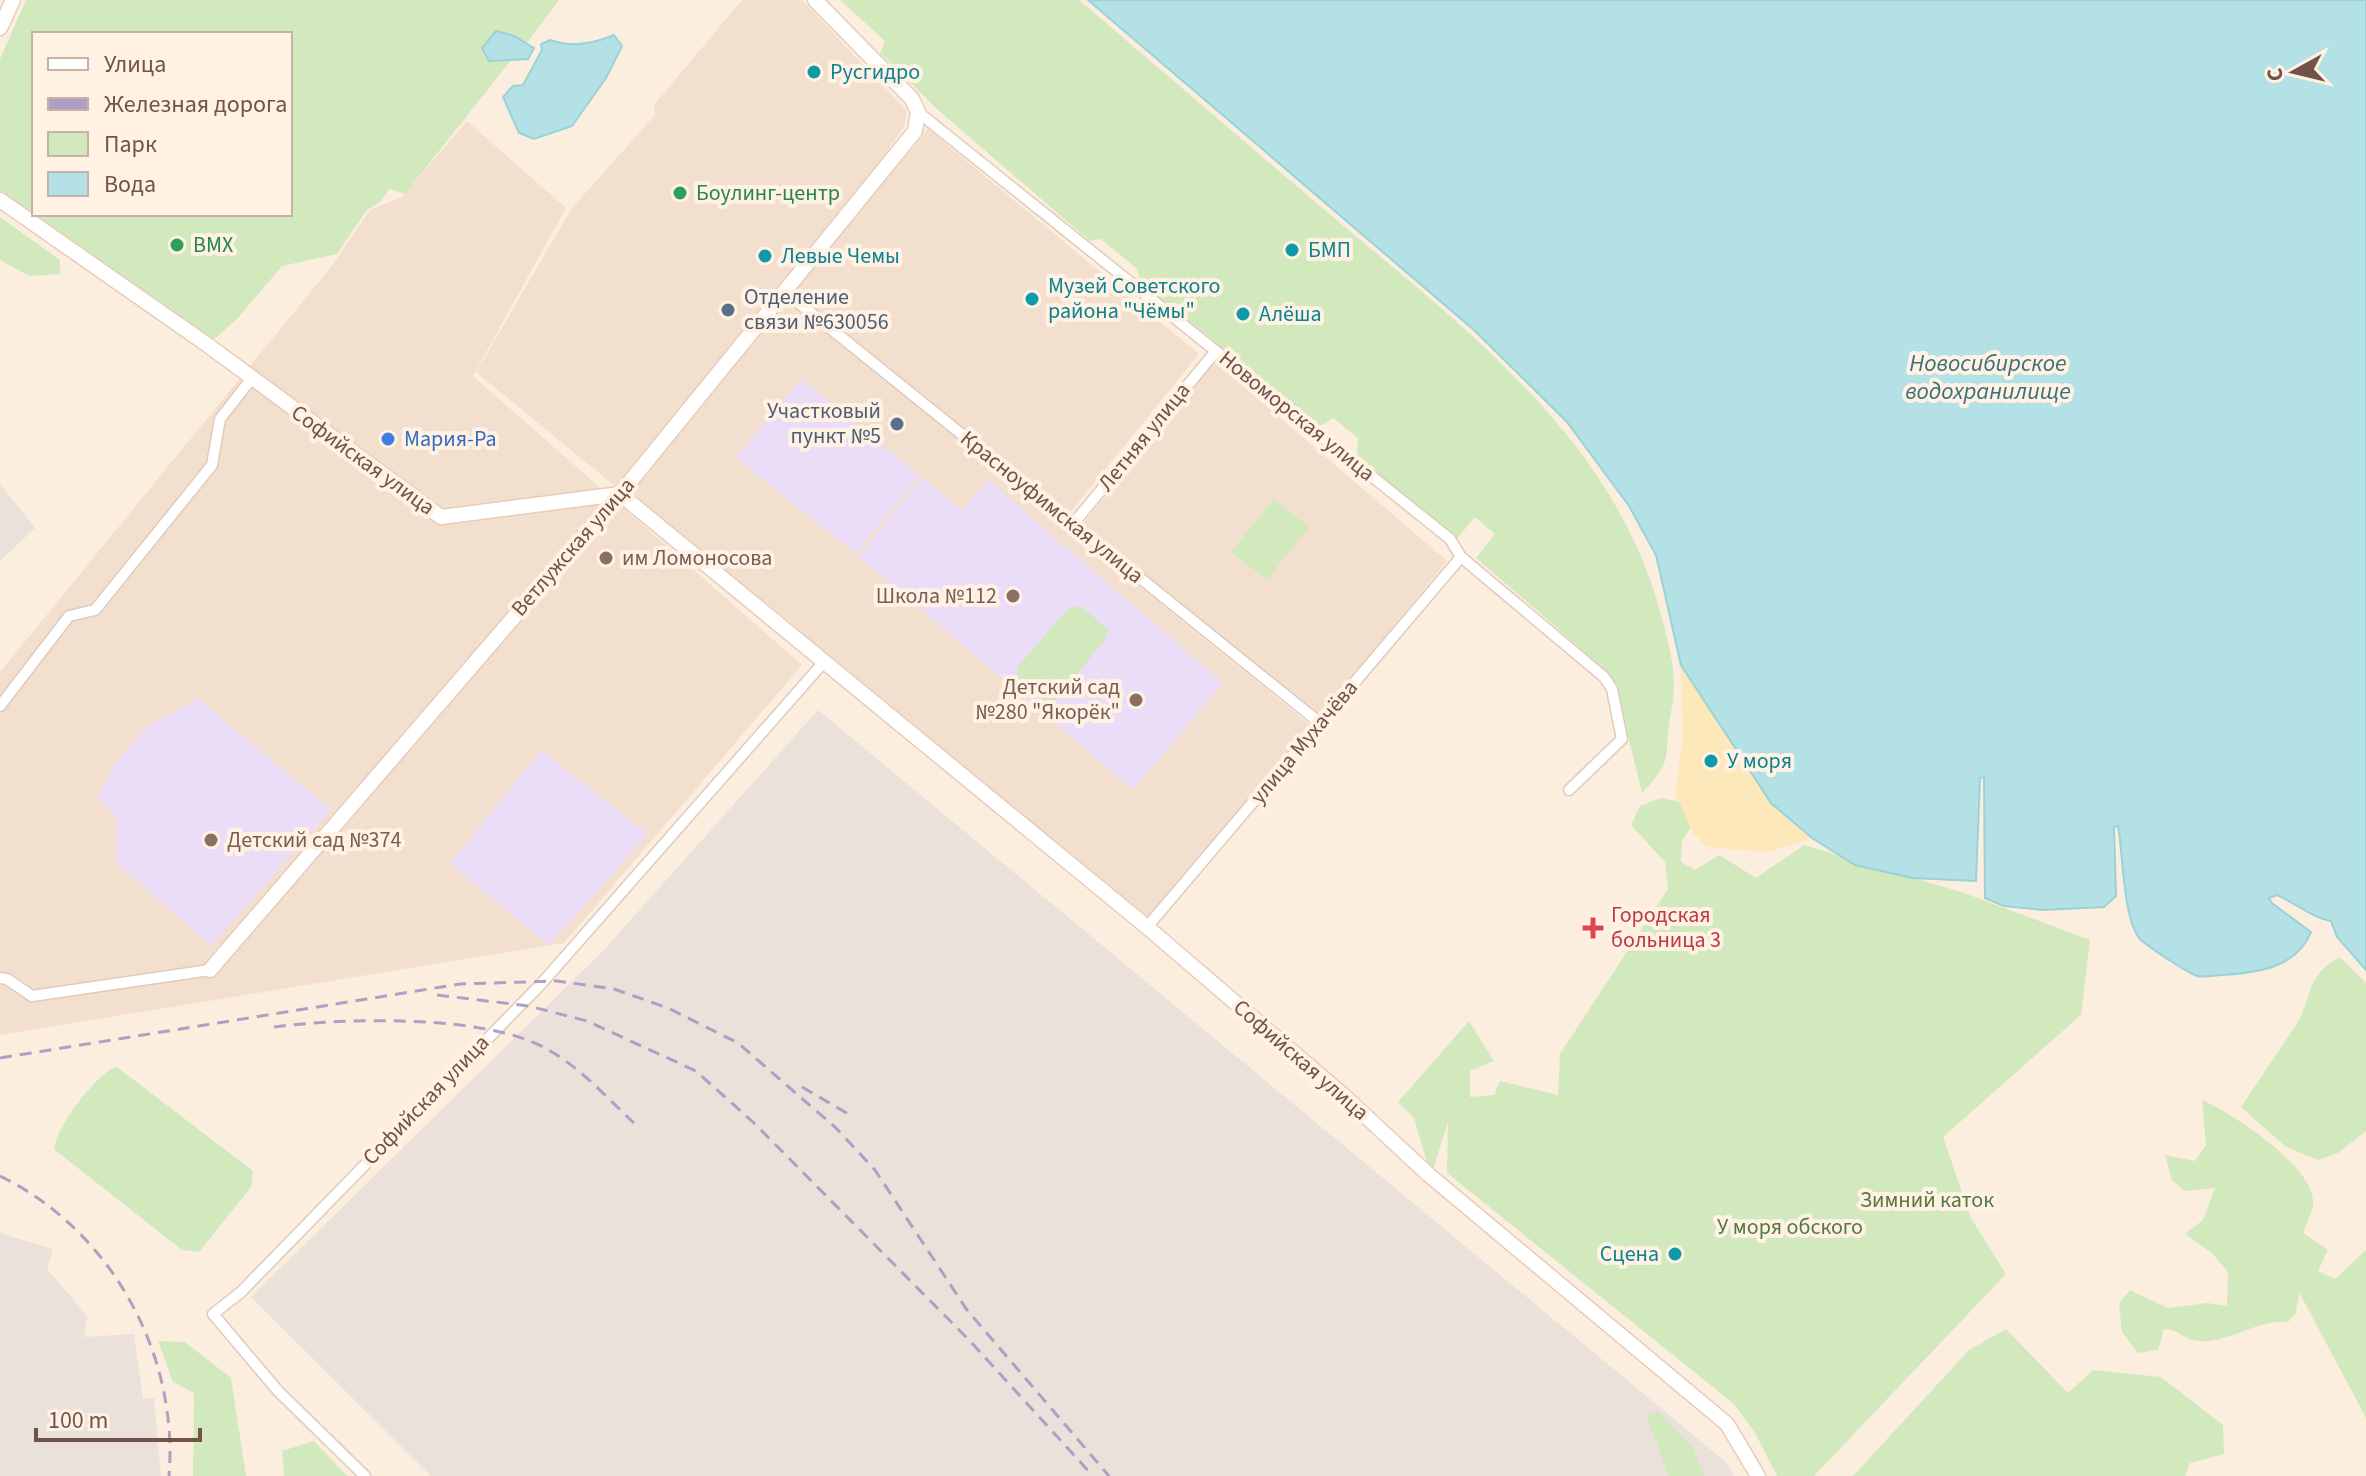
<svg xmlns="http://www.w3.org/2000/svg" width="2366" height="1476" font-family="'Source Sans 3',sans-serif">
<style>
.residential{fill:#f3dfcd}
.industrial{fill:#eae1db}
.education{fill:#ebdcf8}
.green{fill:#d2e9be;fill-rule:evenodd}
.sand{fill:#fce8b8}
.water{fill:#b4e1e5;stroke:#9ad2d7;stroke-width:2}
.lines{fill:none;stroke-linecap:round;stroke-linejoin:round}
.street-casing{stroke:#e0cabb;stroke-width:13}
.secondary-casing{stroke:#e7ccbb;stroke-width:17}
.street{stroke:#fff;stroke-width:10}
.secondary{stroke:#fff;stroke-width:14}
.rail{stroke:#b09fc4;stroke-width:3;stroke-dasharray:12 8;stroke-linecap:butt}
.culture-dot{fill:#0f9aa8;stroke:#fff2e4;stroke-width:3}
.leisure-dot{fill:#2e9e5b;stroke:#fff2e4;stroke-width:3}
.service-dot{fill:#5c6f8a;stroke:#fff2e4;stroke-width:3}
.shop-dot{fill:#3f7fe0;stroke:#fff2e4;stroke-width:3}
.education-dot{fill:#8d6e63;stroke:#fff2e4;stroke-width:3}
.health-dot{fill:#e0444e;stroke:#fff2e4;stroke-width:3}
.labels{text-anchor:middle;dominant-baseline:central;stroke-width:8;stroke-linejoin:round;paint-order:stroke}
.culture-label{font-size:22px;fill:#0d838f;stroke:#fff2e4;text-anchor:start}
.leisure-label{font-size:22px;fill:#27864d;stroke:#fff2e4;text-anchor:start}
.service-label{font-size:22px;fill:#4e5e75;stroke:#fff2e4;text-anchor:start}
.street-label{font-size:22px;fill:#725347;stroke:#fff2e4}
.shop-label{font-size:22px;fill:#366cbe;stroke:#fff2e4;text-anchor:start}
.education-label{font-size:22px;fill:#785e54;stroke:#fff2e4;text-anchor:start}
.health-label{font-size:22px;fill:#be3a42;stroke:#fff2e4;text-anchor:start}
.park-label{font-size:22px;fill:#54783f;stroke:#fff2e4}
.water-label{font-size:24px;font-style:italic;fill:#3b7278;stroke:#fff2e4}
</style>
<rect width="100%" height="100%" fill="#fceede"/>
<g class="residential">
<polygon points="742,0 802,0 907,111 905,125 882,159 616,487 476,372 572,208 655,115 654,105"/>
<polygon points="467,121 566,208 473,376 802,665 564,943 0,1035 0,672 331,267 370,210 402,197"/>
<polygon points="928,129 1199,354 1068,515 792,291"/>
<polygon points="786,299 1310,725 1147,921 628,494"/>
<polygon points="1215,362 1447,561 1319,717 1082,525"/>
</g>
<g class="industrial">
<polygon points="0,484 35,528 0,561"/>
<polygon points="818,710 1727,1463 1734,1476 431,1476 251,1297 602,952"/>
<polygon points="0,1233 53,1249 47,1269 87,1316 84,1337 134,1334 143,1399 154,1398 161,1476 0,1476"/>
</g>
<g class="education">
<polygon points="801,379 919,475 856,554 736,458"/>
<polygon points="921,477 962,510 988,480 1223,683 1133,790 859,557"/>
<polygon points="199,699 331,810 211,946 117,863 116,817 98,797 114,765 148,726"/>
<polygon points="541,750 648,834 549,945 450,864"/>
</g>
<g class="green">
<path d="M26 0H559L527 43 496 31 491 35 489 61 512 59 405 194 389 189 381 201 366 211 337 254 282 266 237 319 213 340 197 334 0 194V59ZM34 34H290V214H34Z"/>
<path d="M840 0H1079C1159 68 1239 137 1319 205 1454 321 1610 430 1660 611 1669 645 1679 677 1671 712 1662 756 1677 757 1642 793L1617 690 1602 667 1476 558 1495 534 1475 517 1455 541 1357 456 1358 438 1333 418 1321 426 1141 283 1137 269 1101 239 1090 241 939 111 880 53 885 41Z"/>
<polygon points="0,217 60,260 60,274 29,276 0,260"/>
<polygon points="1274,499 1309,527 1267,580 1231,552"/>
<polygon points="1081,606 1108,630 1106,638 1054,703 1047,704 1018,678 1017,668 1068,608"/>
<polygon points="1661,798 1696,805 1699,817 1682,840 1681,862 1695,870 1719,855 1756,878 1804,845 1964,893 2090,940 2081,1015 1943,1137 1971,1218 2006,1274 1814,1476 1777,1476 1754,1431 1734,1404 1447,1173 1448,1122 1431,1176 1414,1118 1398,1102 1469,1021 1494,1061 1470,1071 1470,1097 1494,1095 1500,1081 1558,1095 1560,1054 1668,889 1665,862 1631,825 1640,806"/>
<path d="M2340 957 2366 983V1131L2338 1153 2318 1160 2286 1147 2241 1107C2259 1080 2277 1054 2294 1028 2314 998 2304 976 2340 957Z"/>
<path d="M117 1067 253 1171 251 1187 199 1252 182 1250 55 1150C51 1132 100 1069 117 1067Z"/>
<path d="M2202 1100C2232 1113 2315 1167 2313 1203 2313 1212 2306 1224 2303 1233L2328 1250 2318 1271 2335 1279 2366 1250V1418L2299 1292 2296 1313 2288 1322C2256 1319 2224 1347 2193 1340 2182 1337 2177 1329 2164 1329L2158 1350 2138 1353 2122 1332 2119 1303 2130 1290 2168 1308 2207 1303 2227 1306 2228 1272 2213 1254 2185 1234 2203 1220 2215 1188 2185 1191 2172 1180 2165 1155 2195 1161 2206 1145Z"/>
<polygon points="2006,1329 2068,1393 2093,1370 2161,1377 2223,1425 2224,1454 2190,1463 2185,1476 1853,1476 1969,1350"/>
<polygon points="158,1341 185,1342 231,1378 246,1476 193,1476 194,1393 173,1382"/>
<polygon points="1657,1411 1692,1447 1704,1476 1669,1476 1646,1415"/>
<polygon points="314,1441 347,1476 284,1476 282,1451"/>
</g>
<polygon class="sand" points="1681,665 1757,784 1771,803 1812,838 1768,852 1707,847 1693,833 1675,793 1683,739"/>
<g class="water">
<path d="M1088 0H2366V970L2337 937 2331 921C2313 918 2295 903 2277 895L2269 898 2272 903 2311 932C2297 968 2256 973 2222 975 2215 975 2204 978 2197 976 2186 972 2150 948 2141 940 2123 923 2123 851 2118 826L2114 827 2116 896 2104 907 2043 910 2004 906 1985 898 1984 777 1980 778 1976 881 1913 878 1855 865 1812 838 1771 803 1681 665 1656 555 1629 506 1567 422 1474 330Z"/>
<polygon points="496,31 514,36 534,48 528,59 489,61 482,48"/>
<path d="M614 35 622 46 606 78 572 126 534 139 519 133 503 97 513 86 523 85 542 50 541 44 550 40C572 48 593 44 614 35Z"/>
</g>
<g class="lines">
<defs>
<g id="street">
<polyline points="918,112 1450,539 1461,557 1604,677 1612,689 1622,739 1569,790"/>
<polyline points="784,291 1320,723"/>
<polyline points="1073,524 1216,351"/>
<polyline points="0,706 69,616 95,610 212,465 220,419 252,378"/>
<polyline points="1147,927 1461,557"/>
<polyline points="0,978 7,979 32,996 210,970"/>
<polyline points="365,1476 278,1391 213,1314 241,1292 542,983 823,663"/>
</g>
<g id="secondary">
<polyline points="0,28 13,0"/>
<polyline points="0,200 209,346 441,517 620,494 1147,927 1343,1095 1429,1175 1727,1424 1758,1476"/>
<polyline points="210,970 620,494 915,131 918,112 912,99 815,0"/>
</g>
</defs>
<use href="#street" class="street-casing"/>
<use href="#secondary" class="secondary-casing"/>
<use href="#street" class="street"/>
<use href="#secondary" class="secondary"/>
<g class="rail">
<polyline points="437,995 529,1006 587,1021 696,1071 754,1123 970,1341 1093,1476"/>
<path d="M274 1027C343 1018 484 1014 545 1048 579 1066 606 1097 634 1123"/>
<polyline points="0,1058 460,984 557,981 614,989 668,1008 738,1043 836,1128 875,1170 967,1310 1109,1476"/>
<polyline points="802,1087 850,1115"/>
<path d="M0 1176C111 1230 179 1354 169 1476"/>
</g>
</g>
<g class="culture-dot">
<circle cx="814" cy="72" r="8"/>
<circle cx="1292" cy="250" r="8"/>
<circle cx="765" cy="256" r="8"/>
<circle cx="1032" cy="299" r="8"/>
<circle cx="1243" cy="314" r="8"/>
<circle cx="1711" cy="761" r="8"/>
<circle cx="1675" cy="1254" r="8"/>
</g>
<g class="leisure-dot">
<circle cx="680" cy="193" r="8"/>
<circle cx="177" cy="245" r="8"/>
</g>
<g class="service-dot">
<circle cx="728" cy="310" r="8"/>
<circle cx="897" cy="424" r="8"/>
</g>
<circle class="shop-dot" cx="388" cy="439" r="8"/>
<g class="education-dot">
<circle cx="606" cy="558" r="8"/>
<circle cx="1013" cy="596" r="8"/>
<circle cx="1136" cy="700" r="8"/>
<circle cx="211" cy="840" r="8"/>
</g>
<path class="health-dot" d="M1589 916h8v8h8v8h-8v8h-8v-8h-8v-8h8z"/>
<g class="labels">
<g class="culture-label">
<text x="830" y="72">Русгидро</text>
<text x="1308" y="250">БМП</text>
<text x="781" y="256">Левые Чемы</text>
<text x="1048" y="286">Музей Советского<tspan x="1048" dy="25">района "Чёмы"</tspan></text>
<text x="1259" y="314">Алёша</text>
<text x="1727" y="761">У моря</text>
<text x="1659" y="1254" text-anchor="end">Сцена</text>
</g>
<g class="leisure-label">
<text x="696" y="193">Боулинг-центр</text>
<text x="193" y="245">BMX</text>
</g>
<g class="service-label">
<text x="744" y="297">Отделение<tspan x="744" dy="25">связи №630056</tspan></text>
<text x="881" y="411" text-anchor="end">Участковый<tspan x="881" dy="25">пункт №5</tspan></text>
</g>
<g class="street-label">
<text transform="translate(1297 416) rotate(39)">Новоморская улица</text>
<text transform="translate(1144 437) rotate(-51)">Летняя улица</text>
<text transform="translate(363 460) rotate(36)">Софийская улица</text>
<text transform="translate(1052 507) rotate(39)">Красноуфимская улица</text>
<text transform="translate(573 547) rotate(-49)">Ветлужская улица</text>
<text transform="translate(1304 742) rotate(-50)">улица Мухачёва</text>
<text transform="translate(1301 1060) rotate(41)">Софийская улица</text>
<text transform="translate(426 1100) rotate(-46)">Софийская улица</text>
</g>
<g class="shop-label">
<text x="404" y="439">Мария-Ра</text>
</g>
<g class="education-label">
<text x="622" y="558">им Ломоносова</text>
<text x="997" y="596" text-anchor="end">Школа №112</text>
<text x="1120" y="687" text-anchor="end">Детский сад<tspan x="1120" dy="25">№280 "Якорёк"</tspan></text>
<text x="227" y="840">Детский сад №374</text>
</g>
<g class="health-label">
<text x="1611" y="915">Городская<tspan x="1611" dy="25">больница 3</tspan></text>
</g>
<g class="park-label">
<text x="1927" y="1200">Зимний каток</text>
<text x="1790" y="1227">У моря обского</text>
</g>
<g class="water-label">
<text x="1988" y="363">Новосибирское<tspan x="1988" dy="28">водохранилище</tspan></text>
</g>
</g>
<rect x="32" y="32" width="260" height="184" fill="#fff2e4" stroke="#c7b2a5" stroke-width="2"/>
<rect x="48" y="58" width="40" height="12" fill="#ffffff" stroke="#c7b2a5" stroke-width="2"/>
<text x="104" y="72" font-size="24" fill="#725347">Улица</text>
<rect x="48" y="98" width="40" height="12" fill="#b09fc4" stroke="#c7b2a5" stroke-width="2"/>
<text x="104" y="112" font-size="24" fill="#725347">Железная дорога</text>
<rect x="48" y="132" width="40" height="24" fill="#d2e9be" stroke="#c7b2a5" stroke-width="2"/>
<text x="104" y="152" font-size="24" fill="#725347">Парк</text>
<rect x="48" y="172" width="40" height="24" fill="#b4e1e5" stroke="#c7b2a5" stroke-width="2"/>
<text x="104" y="192" font-size="24" fill="#725347">Вода</text>
<g transform="translate(2294 72) rotate(262)" stroke="#fff2e4" stroke-width="6" paint-order="stroke">
<path d="M0-6L14 30L0 20L-14 30Z" fill="#725347"/>
<text y="-12" font-size="22" font-weight="bold" text-anchor="middle" fill="#725347">С</text>
</g>
<path d="M36 1428v12h164v-12" fill="none" stroke="#725347" stroke-width="4"/>
<text x="48" y="1428" font-size="24" fill="#725347" stroke="#fff2e4" stroke-width="6" paint-order="stroke">100 m</text>
</svg>
